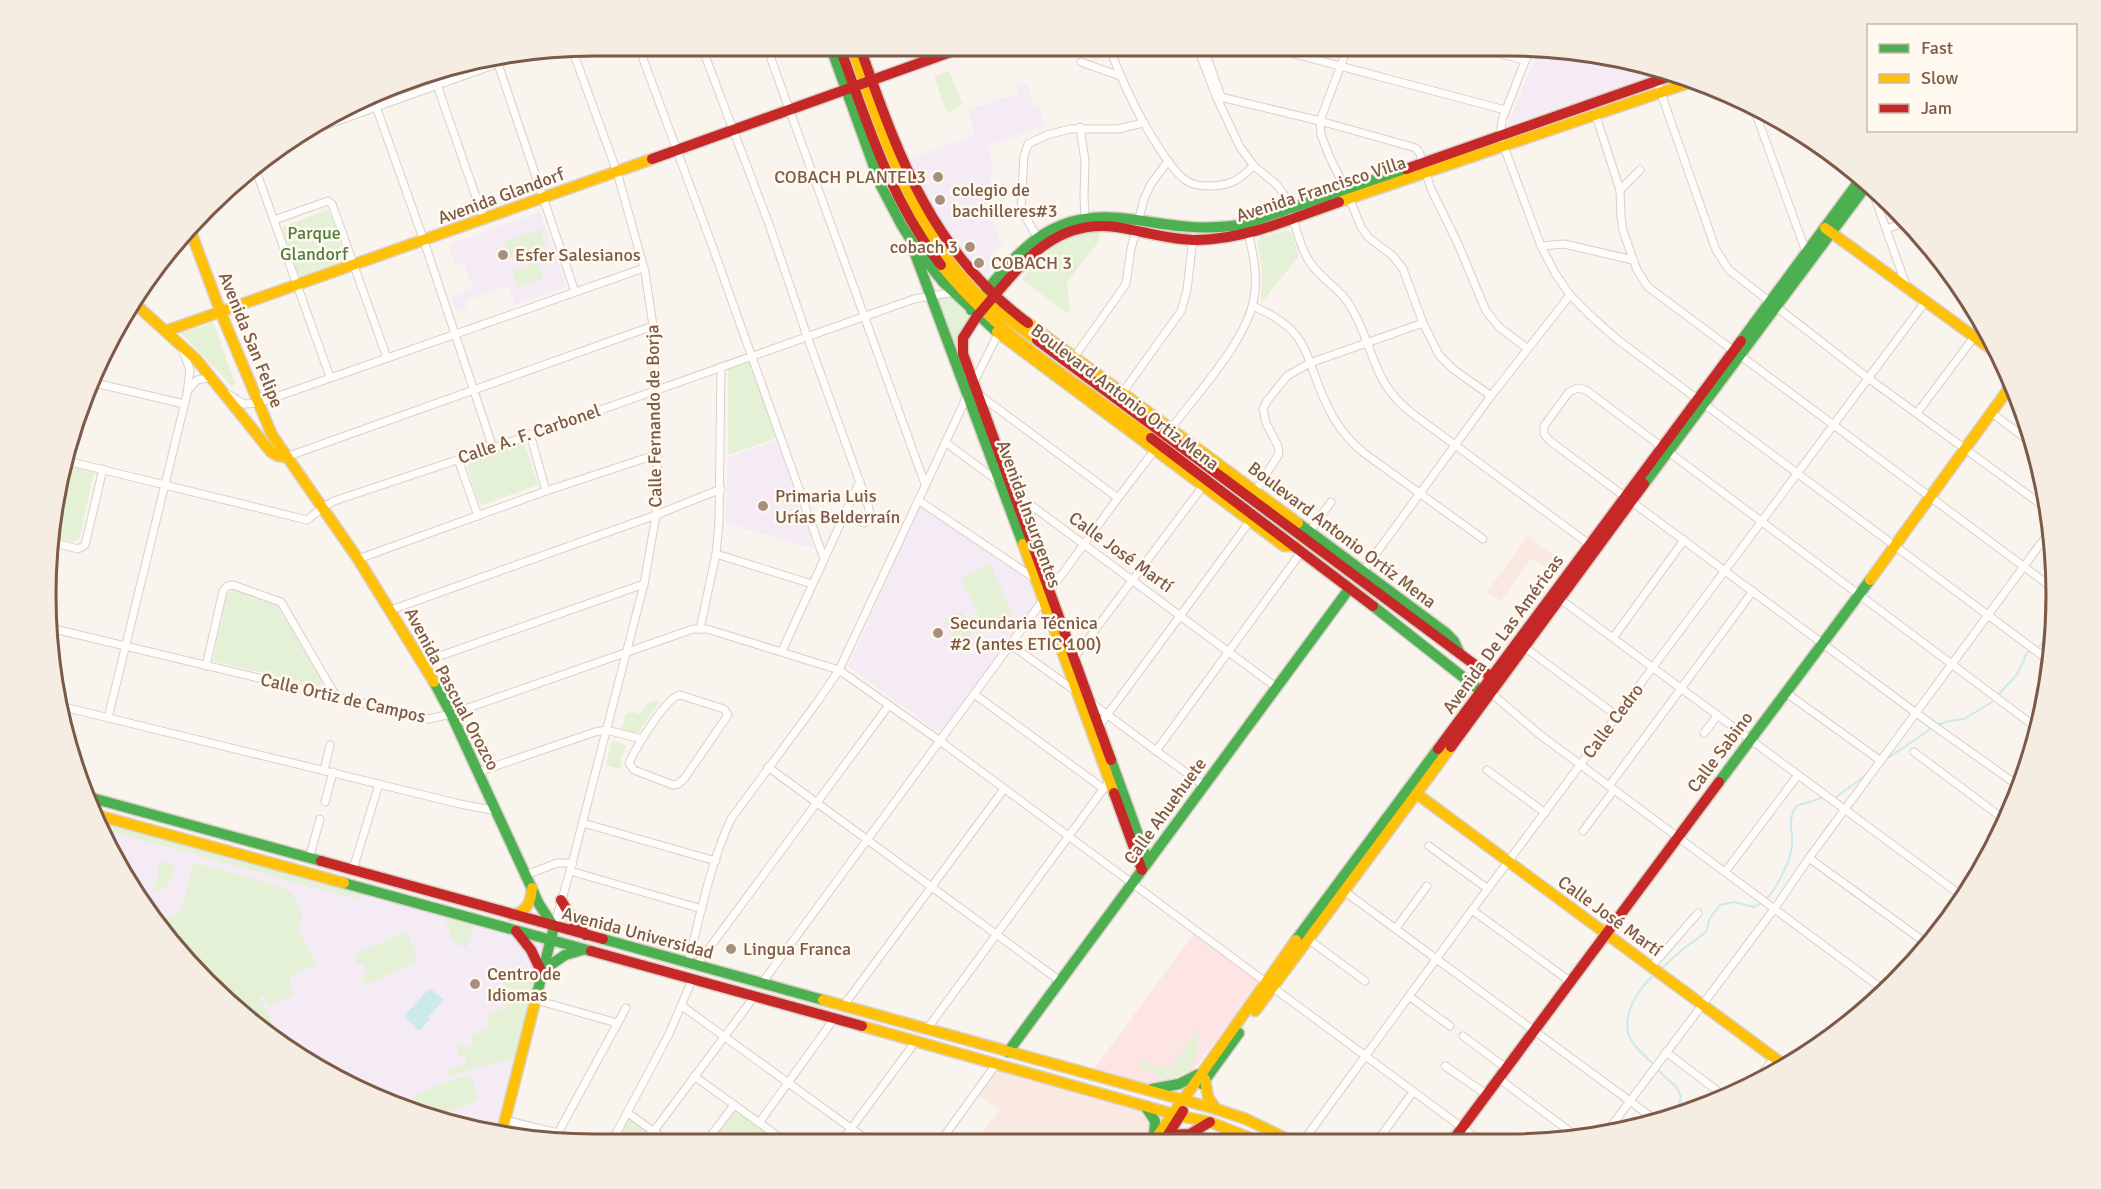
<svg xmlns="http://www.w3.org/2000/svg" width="2101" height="1189" font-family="Signika,sans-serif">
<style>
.commercial{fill:#f9e9e0}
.education{fill:#f5ebf5}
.medical{fill:#fce5e4}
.green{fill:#e5f1d6}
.water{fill:#cce9ec}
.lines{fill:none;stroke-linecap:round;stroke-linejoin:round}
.stream{stroke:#cce9ec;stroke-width:2}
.street-casing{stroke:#d8d0c9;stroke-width:9}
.fast-casing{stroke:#d9d0c8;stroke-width:13}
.slow-casing{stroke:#d9d0c8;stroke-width:13}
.jam-casing{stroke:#d9d0c8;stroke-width:13}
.street{stroke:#fefdfc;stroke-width:7}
.fast{stroke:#4caf50;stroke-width:10}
.slow{stroke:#ffc107;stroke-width:10}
.jam{stroke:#c62828;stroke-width:10}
.poi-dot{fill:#a89081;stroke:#fff9ef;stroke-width:2}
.labels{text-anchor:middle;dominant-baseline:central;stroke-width:5;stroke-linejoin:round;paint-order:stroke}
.poi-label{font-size:18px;fill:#7c5a47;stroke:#fff9ef;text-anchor:start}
.street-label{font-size:18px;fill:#7c5a47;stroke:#fff9ef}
.park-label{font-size:18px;fill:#4f7d3b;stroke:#fff9ef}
.rim{fill:none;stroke:#7c5a47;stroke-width:3}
</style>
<rect width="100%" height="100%" fill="#f9f4ed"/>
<g class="commercial">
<polygon points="1528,536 1563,562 1554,574 1532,558 1501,601 1487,592"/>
<polygon points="997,1068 1141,1109 1149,1120 1149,1131 1142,1141 975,1141 1000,1110 978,1094"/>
</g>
<g class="education">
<polygon points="1540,46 1542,46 1665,70 1508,125"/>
<polygon points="1026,82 1034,107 1040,105 1044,126 987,146 993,163 989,196 990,216 1002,245 992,253 999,263 985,277 968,263 932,216 907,159 974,135 968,110 1019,93 1016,85"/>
<polygon points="540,211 566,287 515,305 507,286 465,301 468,309 457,312 451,297 473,288 464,263 455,265 448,245"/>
<polygon points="777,440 814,549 726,523 728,457"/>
<polygon points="920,506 1032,583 1038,600 940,733 848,666"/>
<polygon points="93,814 550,941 502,1132 418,1115 319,1070 181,957"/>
</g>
<polygon class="medical" points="1194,934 1258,979 1259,983 1198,1064 1191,1071 1162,1083 1149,1084 1094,1069"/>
<g class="green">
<polygon points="949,71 963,104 950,112 946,111 935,79 935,76"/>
<polygon points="326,210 330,213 346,260 301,276 297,274 282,227"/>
<polygon points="540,229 545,245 510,258 504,242"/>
<polygon points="1288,230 1292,235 1299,256 1261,303 1262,267 1257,242 1262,237"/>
<path d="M1096 231H1101L1097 244 1067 282 1070 310 1066 313 1022 279C1044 253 1059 235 1096 231Z"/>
<polygon points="538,262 543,278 518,287 512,272"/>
<polygon points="953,293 977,316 966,331 968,395 932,296"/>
<polygon points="212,323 214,324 235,383 233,387 181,333"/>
<polygon points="751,361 776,438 728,455 728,369"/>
<polygon points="523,439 538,485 482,505 479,503 465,460"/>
<polygon points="63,464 94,472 80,537 74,542 55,538"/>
<polygon points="990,564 1013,614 984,627 961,578"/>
<polygon points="234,589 276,603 322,681 322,686 318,686 213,661 227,593"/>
<polygon points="962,612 972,639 955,645 945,619"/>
<polygon points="654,700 660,701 638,733 621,730 626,714 633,712 639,714 647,703"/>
<polygon points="614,741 626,745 625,751 620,759 622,766 620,769 606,765 611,743"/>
<polygon points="95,818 362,891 359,900 102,829"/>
<polygon points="160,861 176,866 167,887 154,893"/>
<polygon points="197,863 285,888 296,899 301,909 302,915 298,929 317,964 288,978 295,994 269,1007 263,996 260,997 272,1022 265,1025 249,1012 245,1005 241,1006 181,957 160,922 182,910 191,867"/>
<polygon points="443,911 477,920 466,948 452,941"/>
<polygon points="406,931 419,961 366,985 362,976 368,973 363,963 358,965 354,955"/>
<polygon points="523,976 541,978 520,1057 448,1076 446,1071 467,1063 464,1056 460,1057 456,1045 462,1043 464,1048 474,1045 471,1035 490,1028 487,1015 500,1009 501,1012 506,1010 500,994 505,982"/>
<path d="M1196 1029 1198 1030C1195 1061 1200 1071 1165 1080L1151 1071 1149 1073 1137 1064 1142 1060 1155 1069 1161 1063 1169 1069 1195 1033Z"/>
<polygon points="467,1075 470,1075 479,1099 477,1101 433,1118 421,1116 415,1096 416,1094"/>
<polygon points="734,1105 781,1142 706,1142"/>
<polygon points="628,1113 653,1132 645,1143 611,1143"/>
</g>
<polygon class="water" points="430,988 444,1000 428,1017 430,1019 419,1031 404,1016"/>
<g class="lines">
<g class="stream">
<polyline points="2039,646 2045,642 2052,633"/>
<polyline points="1999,694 2018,673 2027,653 2029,651"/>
<polyline points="1937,725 1949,721 1964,719 1992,702"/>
<polyline points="1888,758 1932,728"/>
<polyline points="1836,797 1866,775"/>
<path d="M1767 898C1777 888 1790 861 1792 847 1794 829 1786 825 1796 806L1822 798"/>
<polyline points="1662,968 1683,949 1706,932 1710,918 1720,905 1734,902 1754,907 1761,903"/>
<path d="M1652 1063C1645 1056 1634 1047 1630 1038 1620 1017 1638 989 1653 976"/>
<polyline points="1659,1071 1676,1087 1681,1096 1679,1107 1664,1119"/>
</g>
<defs>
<g id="street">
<polyline points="638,45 713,248 824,559"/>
<polyline points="701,45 770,227 807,336 868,505 871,518 864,523 844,515"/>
<polyline points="766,45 925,484"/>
<path d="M1109 46C1123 85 1141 122 1165 157 1171 165 1178 176 1187 181 1197 188 1220 187 1232 182 1240 179 1247 171 1254 166"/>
<path d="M1197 46 1216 96 1240 147 1254 166 1276 184 1283 193C1295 214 1296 241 1309 261 1321 280 1342 289 1352 309 1376 351 1371 382 1413 414L1593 547"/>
<polyline points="1203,46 1222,99"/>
<polyline points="1265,46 1505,110"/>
<polyline points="1348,46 1320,121 1321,135 1330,158 1346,190 1361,227 1368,237 1393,256 1403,269 1423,323 1439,355 1453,369 1491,396"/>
<polyline points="1471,46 1525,60"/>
<polyline points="1531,46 1502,120 1500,136 1541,246 1555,273 1570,295 1594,319 1618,340 2051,662"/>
<polyline points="1081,62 1120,76"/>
<polyline points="498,64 575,292"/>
<polyline points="1657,82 1716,250 1729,270 1868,378 2046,508"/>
<polyline points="437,85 484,220"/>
<polyline points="1216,96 1320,121 1416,148 1420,154 1431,189 1458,244 1486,311 1499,327 1528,349"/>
<polyline points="373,98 424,241 493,448"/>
<polyline points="1753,106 1806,252"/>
<polyline points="1595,113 1620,190 1621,217 1623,231 1637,270 1648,287 2054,589"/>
<polyline points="1080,127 1085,161 1084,197 1085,216"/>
<polyline points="318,128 510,59"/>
<polyline points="254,165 330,377"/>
<polyline points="1869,181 1906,285"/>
<polyline points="1620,190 1640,170"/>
<polyline points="274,220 328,201 332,204 387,358"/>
<polyline points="1886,229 1907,222"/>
<polyline points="1037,237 1021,209 1024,156 1028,144 1047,135 1070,129 1118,129 1143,123"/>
<polyline points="1541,246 1564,244 1633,260"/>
<path d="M1253 306C1268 313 1284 321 1295 334 1305 346 1310 362 1315 376 1326 407 1338 432 1364 453L1483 539"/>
<polyline points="1075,356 1126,284 1131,249 1144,199 1151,184 1168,161"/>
<polyline points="95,383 184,404"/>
<polyline points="973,384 998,334"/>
<polyline points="189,389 197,380 212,377"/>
<polyline points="1123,392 1181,311 1187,290 1193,238"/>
<polyline points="228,394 244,404 259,403 644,268"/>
<polyline points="978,394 1118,498"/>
<polyline points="1917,413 1974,337"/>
<polyline points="1992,413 2034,445"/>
<path d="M1169 431C1195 396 1247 341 1254 298 1258 275 1253 252 1247 229"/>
<polyline points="530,434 546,491"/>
<polyline points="945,442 999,482"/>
<polyline points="286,457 653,326"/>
<polyline points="458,459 478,516"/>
<polyline points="63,460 307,520 322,508 334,501 493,448 914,299 955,292"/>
<polyline points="1254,493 1279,454 1278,446 1266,423 1263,409 1267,401 1287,376 1310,363 1423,323"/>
<polyline points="1016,494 1276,687"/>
<polyline points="918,500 1037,580"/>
<polyline points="1310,531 1331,502"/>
<polyline points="55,543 78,549 85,545 103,469"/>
<polyline points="716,554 812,584"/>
<polyline points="358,559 546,491 658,454"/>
<polyline points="1361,574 1491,396 1570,295"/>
<polyline points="1556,596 1962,896"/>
<polyline points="391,610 656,515 721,489"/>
<polyline points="46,627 429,719 451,714 693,629 707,629 720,633 839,670 940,741 1479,1140"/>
<polyline points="700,629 716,554 719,522 721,367"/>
<polyline points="1613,638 1684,540"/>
<polyline points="1011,645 1077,692"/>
<polyline points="1523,646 1617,716"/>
<polyline points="782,651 860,481"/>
<polyline points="1074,658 1203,486"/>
<polyline points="423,662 644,584"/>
<polyline points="206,666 223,591 227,586 233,585 281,602 337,698"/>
<polyline points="1785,692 1881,761"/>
<polyline points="1491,693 1539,734 1885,991"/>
<polyline points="974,694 1104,789"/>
<path d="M680 695 724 709 728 715 684 779 678 784 673 785 634 770 629 763C635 749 666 697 680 695Z"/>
<polyline points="1090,702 1204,786"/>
<polyline points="64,707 460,804 497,811"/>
<polyline points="108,718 187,394 190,370 183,351"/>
<polyline points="1099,726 1250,521"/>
<polyline points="1704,733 1718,715"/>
<polyline points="1156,751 1302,551"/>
<polyline points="1914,752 2005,820"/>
<polyline points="768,767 1060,981"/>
<polyline points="324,770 330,745"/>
<polyline points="1487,770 1545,813"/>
<polyline points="478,772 595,732 606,730 642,739"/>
<polyline points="1609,786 1753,591"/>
<polyline points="2020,787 1916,713 1550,441 1544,434 1544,426 1569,392 1578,388 1586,390 2037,728"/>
<polyline points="325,802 333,772"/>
<polyline points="583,823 716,861"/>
<polyline points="1583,831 1614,790"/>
<polyline points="1429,846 1488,889"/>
<polyline points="1809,858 1926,943"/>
<polyline points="309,859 320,819"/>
<polyline points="353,869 379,784"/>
<polyline points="570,871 702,909"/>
<polyline points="1725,872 1798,775"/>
<polyline points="526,875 557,863 573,863"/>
<polyline points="1344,891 1657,1121"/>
<polyline points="1472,910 1571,982"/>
<polyline points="554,927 570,871 644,584 656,515 658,454 653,326 645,272 617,172 572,49"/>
<polyline points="1396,928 1427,886"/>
<polyline points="1308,939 1365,981"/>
<path d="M688 963C700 916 710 864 731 819L818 701 839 670 968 394"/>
<polyline points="696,966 889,705"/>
<polyline points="1651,967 1698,913"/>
<polyline points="762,983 1118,498 1157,447"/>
<polyline points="1410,997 1450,1026"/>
<polyline points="536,1000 617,1023"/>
<polyline points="844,1005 1004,789"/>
<polyline points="682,1006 870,1142"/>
<polyline points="927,1029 1110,780"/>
<polyline points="1463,1036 1506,1068"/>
<polyline points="1666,1052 1723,1095"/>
<polyline points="1445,1066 1486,1094"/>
<polyline points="694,1076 786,1142"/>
<polyline points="1498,1078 1580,1139"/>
<polyline points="1759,1078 1774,1058"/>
<polyline points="628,1113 668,1142"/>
<polyline points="505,1120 558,1133"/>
<polyline points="759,1123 834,1019"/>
<polyline points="1606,1133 1775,908 1809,858 2050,531"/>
<polyline points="1304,1140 1472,910 1925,302"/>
<polyline points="1378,1140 1413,1092"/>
<polyline points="553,1142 626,1008"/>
<polyline points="706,1142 734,1105"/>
<polyline points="841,1142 916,1041"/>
<polyline points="940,1142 997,1063"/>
<polyline points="611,1143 669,1034 692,980"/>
<polyline points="645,1143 754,997"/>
</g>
<g id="fast">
<polyline points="830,45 881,186 901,224 918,251 944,283 997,332"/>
<polyline points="914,251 1023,544"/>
<path d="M971 310C1020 249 1050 206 1136 220 1174 226 1207 231 1245 224L1406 169"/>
<polyline points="1741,341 1862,177"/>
<polyline points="1644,484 1869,182"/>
<polyline points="1298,523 1446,633 1454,641 1459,652"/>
<polyline points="1373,606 1482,692 1487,693"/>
<polyline points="434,682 451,714 539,904 554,927 537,994"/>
<polyline points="1111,760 1148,862"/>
<polyline points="1719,782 1870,580"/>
<polyline points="85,796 321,861"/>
<polyline points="344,883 591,951"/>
<polyline points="603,939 823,1000"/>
<polyline points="1296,940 1438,749"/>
<polyline points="543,970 565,955 582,950"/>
<polyline points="1008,1052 1349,589"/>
<polyline points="1202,1084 1239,1033"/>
<polyline points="1152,1089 1179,1084 1199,1074"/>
<polyline points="1145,1106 1155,1121 1154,1138"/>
</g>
<g id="slow">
<path d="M851 45C881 131 909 221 972 288 991 308 1015 324 1037 340"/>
<polyline points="1339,202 1697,80"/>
<polyline points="1825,228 2002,357"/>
<polyline points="191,232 221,313 272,435 358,559 434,682"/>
<path d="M941 265C997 336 1080 385 1151 438"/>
<polyline points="132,301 196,359 271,452 278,456 286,457"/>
<polyline points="1028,323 1298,523"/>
<polyline points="166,331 652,159"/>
<polyline points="997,332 1284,546 1296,546"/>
<polyline points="1023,544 1114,793"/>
<polyline points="1870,580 2012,384"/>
<polyline points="1417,794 1784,1065"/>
<polyline points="93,814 344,883"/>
<path d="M512 915C527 912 531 902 532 888"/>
<polyline points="823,1000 1216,1109 1246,1119 1289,1140"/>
<polyline points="1255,1011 1451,747"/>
<polyline points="862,1026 1180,1116 1210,1122 1255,1140"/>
<polyline points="1205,1079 1208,1097 1216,1109"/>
<polyline points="502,1132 537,994"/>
<polyline points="1154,1141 1296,940"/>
</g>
<g id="jam">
<path d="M839 45C867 122 890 200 941 265"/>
<path d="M859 45C898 154 930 251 1028 323"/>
<polyline points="652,159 970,45"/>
<polyline points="1406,169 1679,73"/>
<polyline points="977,316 963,338 963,354 1111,760"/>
<path d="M977 316C1016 272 1049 218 1116 227 1143 231 1170 240 1197 240 1247 239 1293 218 1339 202"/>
<polyline points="1037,340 1498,682"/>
<polyline points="1151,438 1373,606"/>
<polyline points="1451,747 1644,484"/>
<polyline points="1438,749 1741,341"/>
<polyline points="1114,793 1142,870"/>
<polyline points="321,861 603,939"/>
<polyline points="561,900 574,922 586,935"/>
<polyline points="516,931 531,950 542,973"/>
<polyline points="591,951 862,1026"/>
<polyline points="1168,1135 1190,1134 1210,1122"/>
<polyline points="1453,1140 1719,782"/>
<polyline points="1164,1141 1183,1111"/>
</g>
</defs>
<use href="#street" class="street-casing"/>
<use href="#fast" class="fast-casing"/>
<use href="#slow" class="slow-casing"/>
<use href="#jam" class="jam-casing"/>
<use href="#street" class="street"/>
<use href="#fast" class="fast"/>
<use href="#slow" class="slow"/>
<use href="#jam" class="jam"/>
</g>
<g class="poi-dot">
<circle cx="938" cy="177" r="6"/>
<circle cx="940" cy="200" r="6"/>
<circle cx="970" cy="247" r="6"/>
<circle cx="503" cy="255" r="6"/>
<circle cx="979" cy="263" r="6"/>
<circle cx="763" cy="506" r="6"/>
<circle cx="938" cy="633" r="6"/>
<circle cx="731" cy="949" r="6"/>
<circle cx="475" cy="984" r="6"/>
</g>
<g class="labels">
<g class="poi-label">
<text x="926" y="177" text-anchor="end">COBACH PLANTEL3</text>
<text x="952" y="190">colegio de<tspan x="952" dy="21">bachilleres#3</tspan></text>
<text x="958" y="247" text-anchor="end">cobach 3</text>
<text x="515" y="255">Esfer Salesianos</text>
<text x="991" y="263">COBACH 3</text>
<text x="775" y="496">Primaria Luis<tspan x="775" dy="21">Urías Belderraín</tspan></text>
<text x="950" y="623">Secundaria Técnica<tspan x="950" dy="21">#2 (antes ETIC 100)</tspan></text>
<text x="743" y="949">Lingua Franca</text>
<text x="487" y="974">Centro de<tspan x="487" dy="21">Idiomas</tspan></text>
</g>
<g class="street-label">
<text transform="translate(1321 189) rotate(-18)">Avenida Francisco Villa</text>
<text transform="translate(501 196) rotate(-20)">Avenida Glandorf</text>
<text transform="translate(251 340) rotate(68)">Avenida San Felipe</text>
<text transform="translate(1125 397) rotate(37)">Boulevard Antonio Ortiz Mena</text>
<text transform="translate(654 416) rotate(-91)">Calle Fernando de Borja</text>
<text transform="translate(529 434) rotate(-19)">Calle A. F. Carbonel</text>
<text transform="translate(1029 514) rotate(70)">Avenida Insurgentes</text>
<text transform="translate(1342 535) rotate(37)">Boulevard Antonio Ortíz Mena</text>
<text transform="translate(1121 552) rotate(36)">Calle José Martí</text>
<text transform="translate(1503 634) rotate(-54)">Avenida De Las Américas</text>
<text transform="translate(452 689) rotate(62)">Avenida Pascual Orozco</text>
<text transform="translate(343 698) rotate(13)">Calle Ortiz de Campos</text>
<text transform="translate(1613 721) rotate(-53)">Calle Cedro</text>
<text transform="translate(1720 752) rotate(-53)">Calle Sabino</text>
<text transform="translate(1165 811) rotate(-54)">Calle Ahuehuete</text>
<text transform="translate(1610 916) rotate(36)">Calle José Martí</text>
<text transform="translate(638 933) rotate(15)">Avenida Universidad</text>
</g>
<g class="park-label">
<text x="314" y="233">Parque<tspan x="314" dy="21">Glandorf</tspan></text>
</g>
</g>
<path d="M0 0H2101V1189H0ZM595 56H1507A539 539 0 0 1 2046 595V595A539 539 0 0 1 1507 1134H595A539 539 0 0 1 56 595V595A539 539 0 0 1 595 56Z" fill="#f5ece2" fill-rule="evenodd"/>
<path class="rim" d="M595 56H1507A539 539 0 0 1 2046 595V595A539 539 0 0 1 1507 1134H595A539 539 0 0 1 56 595V595A539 539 0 0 1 595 56Z"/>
<rect x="1867" y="24" width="210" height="108" fill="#fff9ef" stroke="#cbb9ac" stroke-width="1.5"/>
<rect x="1879" y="44" width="30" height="9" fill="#4caf50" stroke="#cbb9ac" stroke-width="1.5"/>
<text x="1921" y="54" font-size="18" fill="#7c5a47">Fast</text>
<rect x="1879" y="74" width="30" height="9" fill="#ffc107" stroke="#cbb9ac" stroke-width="1.5"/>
<text x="1921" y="84" font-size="18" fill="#7c5a47">Slow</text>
<rect x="1879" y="104" width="30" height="9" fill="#c62828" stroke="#cbb9ac" stroke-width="1.5"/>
<text x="1921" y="114" font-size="18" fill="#7c5a47">Jam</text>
</svg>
